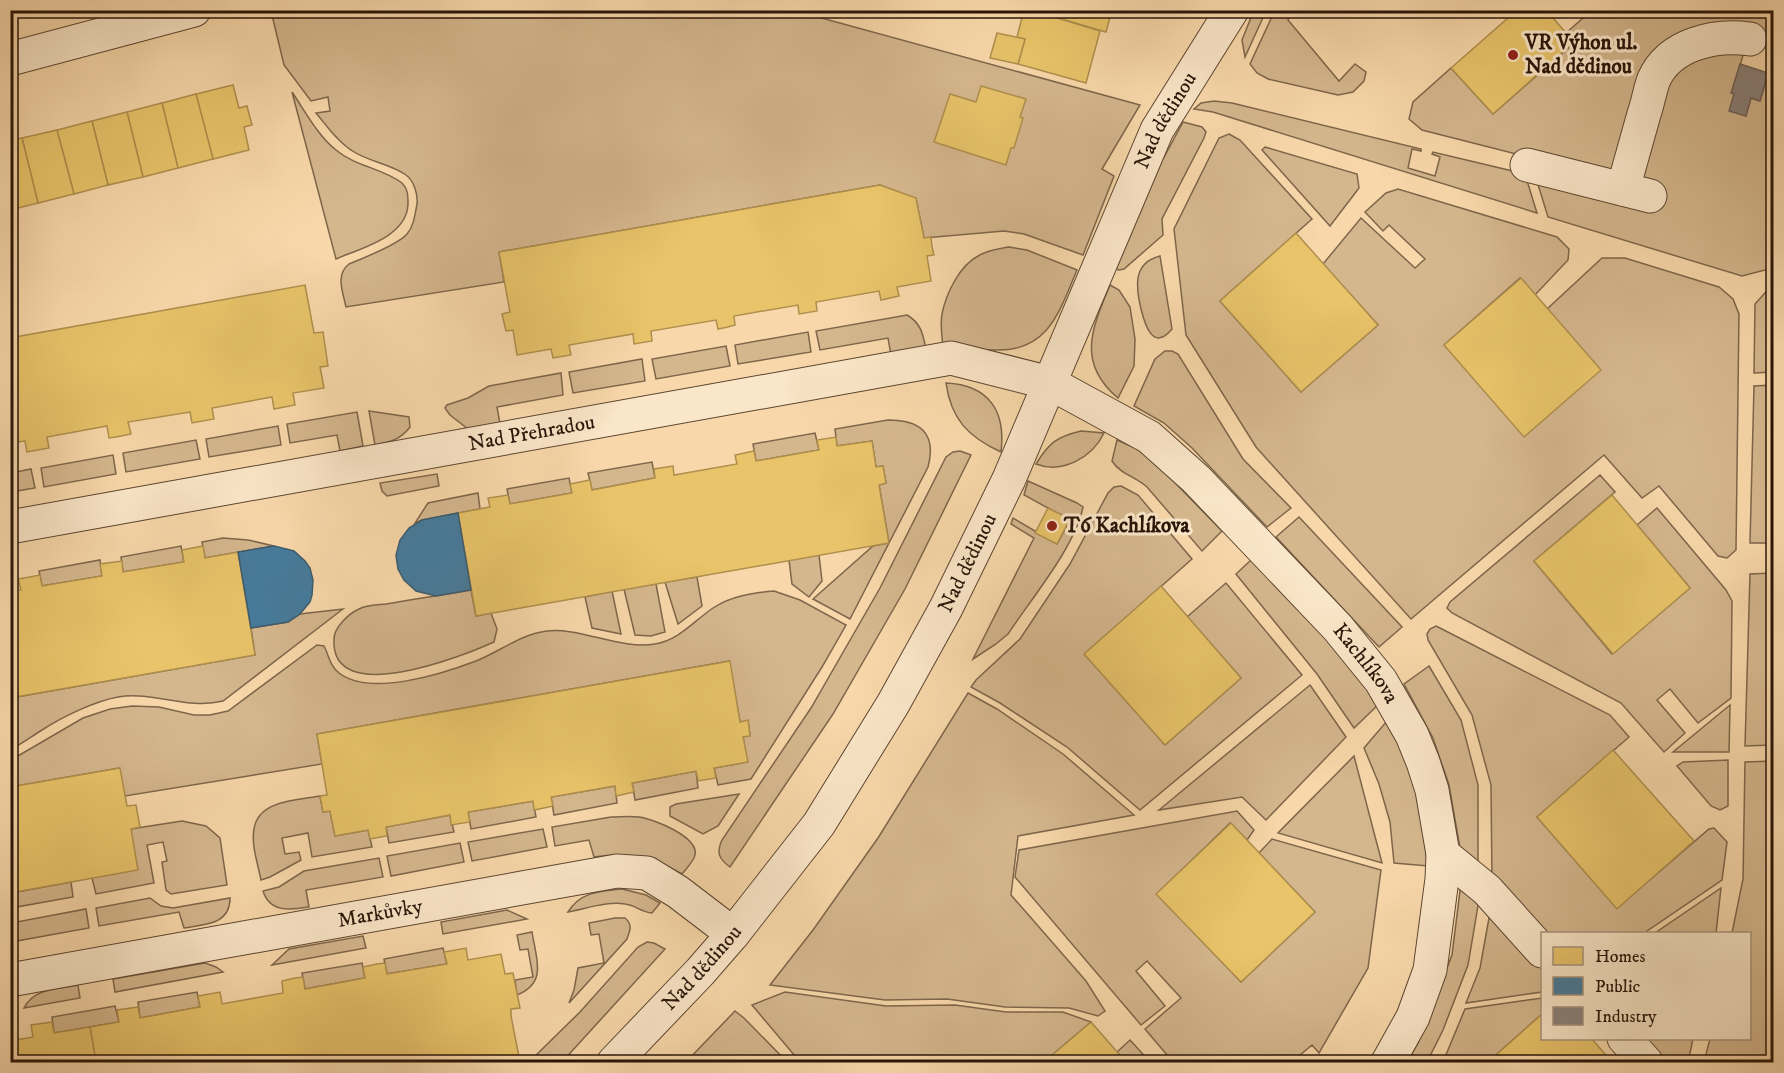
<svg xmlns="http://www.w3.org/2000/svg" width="1784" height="1073" font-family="'IM FELL DW Pica',serif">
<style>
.green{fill:#d5b78e;stroke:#7e664b;stroke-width:1.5}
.homes{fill:#e9c46a;stroke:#af8f4d;stroke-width:1.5}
.public{fill:#457b9d;stroke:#3c5c70;stroke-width:1.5}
.industry{fill:#8a817c;stroke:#6d6059;stroke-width:1.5}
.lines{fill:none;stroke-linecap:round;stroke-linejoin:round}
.minor-casing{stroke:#5c4530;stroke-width:35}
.minor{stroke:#fae6c8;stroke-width:33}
.poi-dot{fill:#8f2418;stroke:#fae6c8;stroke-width:2}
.labels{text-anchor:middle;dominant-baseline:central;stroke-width:6;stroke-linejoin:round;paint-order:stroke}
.poi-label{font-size:21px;font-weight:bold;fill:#281408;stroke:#fae6c8;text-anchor:start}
.street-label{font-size:21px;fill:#281408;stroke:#fae6c8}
</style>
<rect width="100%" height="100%" fill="#f8d8aa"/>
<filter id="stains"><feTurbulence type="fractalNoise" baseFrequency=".00333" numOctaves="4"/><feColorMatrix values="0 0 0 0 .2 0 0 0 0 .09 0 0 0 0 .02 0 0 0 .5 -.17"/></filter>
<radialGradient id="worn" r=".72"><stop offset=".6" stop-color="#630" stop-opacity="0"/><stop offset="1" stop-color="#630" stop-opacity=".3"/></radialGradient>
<g class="green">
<polygon points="1254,10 1266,11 1245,57 1242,40"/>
<polygon points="1275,10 1293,11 1288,20 1339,81 1355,64 1366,72 1364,81 1353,92 1338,95 1268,79 1257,73 1250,64"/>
<path d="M271 11H796L1140 105 1102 169 1114 176 1083 255 1024 234 1004 231 924 238 916 199 880 185 499 252 504 282 346 307C343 292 335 275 349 264 363 258 398 245 407 234 414 226 415 214 417 204 418 194 414 181 406 175 389 163 368 162 351 150 337 141 327 126 316 113L330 111 328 97 311 101 284 65Z"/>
<polygon points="1591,11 1773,11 1773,35 1752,28 1669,53 1618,180 1422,130 1409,119 1413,102 1451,68 1493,114 1574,43 1566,33"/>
<polygon points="1747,42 1732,92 1734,94 1746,115 1751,98 1760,101 1773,58 1773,268 1742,276 1548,217 1536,178 1634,184 1674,62"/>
<path d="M292 92C305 111 318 136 336 150 356 167 383 168 402 183 408 189 408 195 408 204 407 237 361 248 336 259Z"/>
<polygon points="1214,101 1232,103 1421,149 1421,151 1412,149 1408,168 1435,176 1440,157 1432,154 1433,152 1525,174 1537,213 1213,112 1194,109 1201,103"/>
<polygon points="1183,122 1202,127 1206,132 1204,138 1162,219 1163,235 1124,269 1119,270 1116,269 1162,161"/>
<polygon points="1229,134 1240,140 1312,219 1220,301 1301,392 1378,325 1323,264 1361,218 1415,268 1425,259 1389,225 1383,231 1365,212 1386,193 1398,189 1557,237 1569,249 1568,260 1535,295 1520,278 1444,345 1547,309 1602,258 1625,258 1719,287 1733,299 1739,314 1736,550 1727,558 1718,556 1659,486 1642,498 1604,455 1411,619 1256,447 1186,335 1174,229 1219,138"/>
<polygon points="1265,147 1357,174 1359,188 1330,226 1262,150"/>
<path d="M1009 247 1027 250 1077 270C1060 309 1050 350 999 350 981 351 962 347 943 347 942 336 940 325 942 314 946 294 959 266 978 256 988 250 998 249 1009 247Z"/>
<path d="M1160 256 1172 329C1153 352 1145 325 1141 309 1136 288 1132 263 1160 256Z"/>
<polygon points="1773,284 1773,372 1754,373 1755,304"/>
<path d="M1110 285 1119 290 1130 307 1135 339 1134 366 1118 398C1076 363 1092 328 1110 285Z"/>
<path d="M907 315C921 323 923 334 926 349L891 355 888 338 820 350 816 331Z"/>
<polygon points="808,332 811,352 738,364 735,345"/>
<polygon points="726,346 730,366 656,379 652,359"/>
<polygon points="1165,351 1172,351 1178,354 1243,459 1291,508 1267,527 1192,448 1164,423 1134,406 1155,359"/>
<polygon points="642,359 645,381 573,393 569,372"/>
<polygon points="561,373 563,395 497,407 500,424 468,429 450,415 445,408 447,405 468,398 489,386"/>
<path d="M946 383C989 385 1006 411 1001 452 968 437 951 419 946 383Z"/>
<polygon points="1773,385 1773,543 1750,543 1754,386"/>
<path d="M369 411 409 417 410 427C400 440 390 442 375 445Z"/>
<polygon points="357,412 363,446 340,451 337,435 290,443 287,424"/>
<path d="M888 420C920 420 937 433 928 467L850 619 813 599 873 546 889 543 879 485 886 483 883 466 876 467 872 441 837 446 835 429Z"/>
<polygon points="278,426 281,445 209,457 206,439"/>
<path d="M1081 431 1104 433C1092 458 1062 474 1036 464 1049 443 1056 437 1081 431Z"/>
<polygon points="815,433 819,450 756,461 753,444"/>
<polygon points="196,440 200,459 126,472 123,453"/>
<path d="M1117 440 1135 448 1150 457 1222 531 1202 551 1147 487C1136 477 1120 474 1112 461Z"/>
<path d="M960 451 971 455 905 589 833 714 730 867C719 859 716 853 722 840L811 708 880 588 946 457 953 452Z"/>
<polygon points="113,455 116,474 44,487 41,468"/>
<polygon points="652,462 655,478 592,490 588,473"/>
<polygon points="31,469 35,488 11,492 11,473"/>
<polygon points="437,474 439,486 387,496 382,491 380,483"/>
<polygon points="1600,475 1615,492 1534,561 1612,654 1690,588 1637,525 1657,508 1726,590 1732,601 1731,698 1698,723 1670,689 1657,700 1685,733 1664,752 1621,703 1452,613 1447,608 1450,602"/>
<polygon points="569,478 572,493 510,504 507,489"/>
<path d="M1028 481 1077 503 1083 507C1075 547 1031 599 1008 634L996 644 973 659 1034 538 1011 524 1013 518 1057 544 1070 520 1024 495Z"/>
<polygon points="1121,486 1138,495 1192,559 1085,654 1165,745 1241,678 1187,617 1226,583 1302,675 1140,810 1067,747 1000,703 971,687 976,680 1020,639 1070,564 1108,493 1114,487"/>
<polygon points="478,493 480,509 422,520 415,523 428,503"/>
<polygon points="1299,517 1402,627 1379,647 1276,537"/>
<polygon points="223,538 248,540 274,546 205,558 202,542"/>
<polygon points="181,546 184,562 123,572 121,557"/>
<polygon points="819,555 822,581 809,597 792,584 789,560"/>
<polygon points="100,560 102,576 42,586 39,571"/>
<polygon points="1251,560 1315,625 1379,704 1354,728 1317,674 1236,574"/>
<polygon points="1773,573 1773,745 1745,746 1750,574"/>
<polygon points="697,577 702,606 678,624 665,582"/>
<polygon points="656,584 665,632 651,636 635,635 624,589"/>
<path d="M471 590 476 616 491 613 497 629 494 642C463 656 330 709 334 639 334 628 348 614 359 609 366 605 378 605 386 604 414 599 443 595 471 590Z"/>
<polygon points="612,591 621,634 592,628 585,597"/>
<path d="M774 591 800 600 846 625 822 667 751 779 718 785 714 768 747 762 743 737 750 735 748 721 740 722 729 661 317 734 322 764 125 796 119 768 11 787V760L83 718 110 709 132 706 159 707 194 715H210L228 711 317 645 324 646C329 655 329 665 339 673 370 697 442 674 476 661 499 652 521 634 547 631 579 627 621 650 655 644 679 640 694 621 713 608 731 596 752 593 774 591Z"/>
<path d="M343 609 223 701C187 710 154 691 118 697 95 701 62 717 42 730 32 736 22 744 11 749V698L255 655 251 628 288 622 300 614Z"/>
<polygon points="1436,626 1610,715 1629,737 1537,817 1617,908 1709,829 1714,828 1727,842 1722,880 1644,933 1542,934 1492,883 1491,785 1472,715 1428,640 1427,634 1430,629"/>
<polygon points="1429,666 1461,720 1478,785 1478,867 1460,848 1449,785 1433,738 1404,684"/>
<polygon points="1310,685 1346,737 1266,820 1242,797 1159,810"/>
<polygon points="968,693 997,709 1063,754 1134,815 1018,836 1011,895 1086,981 1105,1011 1098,1016 1069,1008 1005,1007 947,999 885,1000 770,985 813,930 878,838"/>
<polygon points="1730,705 1729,752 1673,752"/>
<polygon points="1387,721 1406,760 1418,796 1428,866 1394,863 1390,822 1379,784 1364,748"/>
<polygon points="1354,756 1382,863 1278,833"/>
<polygon points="1728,760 1728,806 1720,810 1711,806 1677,766 1683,762"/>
<polygon points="1773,761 1773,1058 1750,1062 1709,1062 1705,1058 1710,1039 1750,1038 1750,934 1732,933 1743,879 1745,762"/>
<polygon points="696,771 698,788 635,800 632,783"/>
<polygon points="615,786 617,803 554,815 551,797"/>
<polygon points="739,794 718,826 703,834 670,816 670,807 676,804"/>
<path d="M320 796 323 812 330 811 335 836 368 830 372 847 312 857 308 833 282 838 285 854 299 852 301 860 270 877 261 880C258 864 251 845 254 829 258 800 298 800 320 796Z"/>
<polygon points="533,801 536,817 471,829 468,812"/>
<polygon points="1237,811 1254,830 1247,840 1230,823 1157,894 1241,982 1315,912 1259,853 1272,839 1381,870 1368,968 1319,1053 1312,1045 1300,1055 1272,1062 1173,1062 1145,1029 1181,998 1147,961 1136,971 1165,1006 1141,1025 1015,877 1019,850"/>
<polygon points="450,815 454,832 389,843 386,827"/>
<path d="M611 817C620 817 630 816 639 817 654 819 699 837 695 855 694 861 686 869 682 874 652 856 628 852 594 857L589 840 555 846 552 827Z"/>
<polygon points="182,821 206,826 220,838 227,885 171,894 166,890 162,862 167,861 163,842 147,845 154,883 96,894 92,878 131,829"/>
<polygon points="543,829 547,847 472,861 468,842"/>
<polygon points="460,843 464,862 391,876 387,856"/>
<path d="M379 858 383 877 306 890 309 907C290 910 270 913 263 891L279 887 304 871Z"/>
<polygon points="71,882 73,897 11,908 11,893"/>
<polygon points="1461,883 1480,894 1468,965 1443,1030 1427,1062 1407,1062 1418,1043 1452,955"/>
<polygon points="1721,888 1716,933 1655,933"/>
<path d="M622 889 646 895 660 903 652 913C641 912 635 905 625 904 607 901 585 909 568 912 580 892 600 891 622 889Z"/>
<path d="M150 898 161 906 173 908 230 898C230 925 205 924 184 928L179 912 99 926 96 908Z"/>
<polygon points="1491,907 1542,963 1542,992 1466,1003 1480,968"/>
<polygon points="86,909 89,928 11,942 11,923"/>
<polygon points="507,910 527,919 443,934 441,922"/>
<path d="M615 918H625C633 925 630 930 627 939L569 1003 574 990 578 968 604 963 599 934 591 935 589 923Z"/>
<path d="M532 932C536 958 548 983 517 995L515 980 533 977 528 949 520 950 517 935Z"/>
<polygon points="363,936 366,948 272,965 289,949"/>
<polygon points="647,942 654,943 665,949 562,1062 529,1062 580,1012 638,947"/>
<polygon points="443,948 447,964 387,974 384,959"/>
<polygon points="205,963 216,967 223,972 115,992 113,979"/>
<polygon points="362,963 365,978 305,989 302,973"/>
<path d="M78 985 80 998 24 1008C34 988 58 989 78 985Z"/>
<polygon points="197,992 200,1007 140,1018 138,1002"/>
<polygon points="785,992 886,1006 955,1005 1006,1012 1063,1012 1091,1022 1044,1062 800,1062 752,1005"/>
<polygon points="1542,998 1542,1014 1488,1062 1443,1062 1465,1009"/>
<polygon points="115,1006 119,1022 54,1033 52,1017"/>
<polygon points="735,1011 744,1018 787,1062 686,1062"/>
<polygon points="1637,1039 1693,1039 1688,1062 1660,1062"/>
<polygon points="1130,1040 1150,1062 1126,1062 1117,1052"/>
</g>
<g class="homes">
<polygon points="1024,10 1031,10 1100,31 1086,83 1018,64 1025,39 1017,37"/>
<polygon points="1031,10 1112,10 1106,32"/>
<polygon points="1517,10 1546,10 1574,42 1493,114 1451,68"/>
<polygon points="997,33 1025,39 1018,64 990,58"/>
<polygon points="233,85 239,108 247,106 252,125 244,127 249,150 213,159 196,94"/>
<polygon points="981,86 1026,99 1020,117 1023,118 1014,148 1011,148 1006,165 934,142 950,94 976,102"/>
<polygon points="196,94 213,159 178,168 162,103"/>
<polygon points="162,103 178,168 143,177 127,112"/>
<polygon points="127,112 143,177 108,185 92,121"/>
<polygon points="92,121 108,185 74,194 57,130"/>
<polygon points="57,130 74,194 38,203 22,138"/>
<polygon points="22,138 38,203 10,210 10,141"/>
<polygon points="880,185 916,198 924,238 931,237 932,247 934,255 927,256 931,281 897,287 899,296 881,300 879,291 816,302 817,311 799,314 798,305 734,316 735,325 728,327 718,329 716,320 651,331 652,341 634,344 633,334 569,345 571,355 553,358 551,349 517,355 513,330 506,331 502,314 510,312 499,252"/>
<polygon points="1296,233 1378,325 1301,392 1220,301"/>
<polygon points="1521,278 1601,370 1524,437 1444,345"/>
<polygon points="305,285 314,333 323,332 328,366 320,367 324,388 293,393 295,405 274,409 272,397 212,408 214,419 192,423 190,412 128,422 131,434 116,437 109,438 107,426 47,437 49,448 27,452 25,441 10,443 10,338"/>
<polygon points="836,437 837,446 872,441 876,467 883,466 886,483 879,485 889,543 476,616 458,513 490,507 488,498 508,495 510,504 572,493 570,484 590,480 592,490 655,478 654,469 673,466 674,475 737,464 735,455 754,451 756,461 790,455 819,450 817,440"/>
<polygon points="1612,495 1690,588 1613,654 1534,561"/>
<polygon points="1048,508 1070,519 1057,544 1035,533"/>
<polygon points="203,546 205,558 238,552 255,655 10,698 10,592 21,590 18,579 40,575 42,586 102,576 100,564 122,561 123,572 184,562 182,550"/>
<polygon points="1161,586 1241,678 1165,745 1084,654"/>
<polygon points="730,661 740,722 748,720 750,736 743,737 748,762 714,768 716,778 698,781 696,771 632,783 634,792 616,796 615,786 551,797 553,806 544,808 534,810 533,801 468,812 470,822 451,825 450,815 386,827 387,836 370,839 368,830 335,836 330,811 323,812 320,796 327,795 317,734"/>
<polygon points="1613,750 1694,841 1617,909 1537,817"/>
<polygon points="120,768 127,806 136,805 140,827 131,829 138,870 10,893 10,787"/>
<polygon points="1231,823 1315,912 1241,982 1156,894"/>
<polygon points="466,948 468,960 501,954 505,974 513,973 520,1008 511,1009 511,1016 519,1057 488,1062 96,1062 90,1027 119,1022 117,1010 138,1007 140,1018 200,1007 198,996 220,992 222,1004 283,993 282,981 295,978 303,977 305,989 365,978 363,967 377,964 385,963 387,974 447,964 444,952"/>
<polygon points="1542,1014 1542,1038 1591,1038 1612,1062 1488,1062"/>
<polygon points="52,1022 54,1033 90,1027 96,1062 10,1062 10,1041 33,1037 31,1025"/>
<polygon points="1091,1022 1126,1062 1044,1062"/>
</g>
<g class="public">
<polygon points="458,513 471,590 436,596 416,591 404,580 398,569 396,555 400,540 409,528 422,520"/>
<polygon points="274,546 294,551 305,561 310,568 313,580 312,595 310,602 300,614 288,622 251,628 238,552"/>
</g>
<polygon class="industry" points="1740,64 1768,73 1760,101 1751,98 1746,116 1729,111 1734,94 1731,93"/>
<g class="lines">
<defs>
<g id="minor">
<polyline points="10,59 194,10"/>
<polyline points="1527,165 1650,196"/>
<path d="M1623 189C1630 164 1637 139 1644 114 1648 103 1650 89 1654 79 1670 44 1715 34 1750 39"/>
<path id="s1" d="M10 527 951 358 1050 383 1149 437 1196 479 1258 544 1338 628 1381 681 1412 735 1423 762 1432 790 1443 854 1442 879 1430 970 1413 1017 1388 1062"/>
<polyline points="1443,854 1487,890 1542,951"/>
<path id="s2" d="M10 980 617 871 647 873 678 892 733 934"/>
<polyline points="1624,1038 1646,1062"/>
<path id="s3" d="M614 1062 700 972 733 934 819 824 893 704 946 608 1009 479 1157 130 1232 10"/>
</g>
</defs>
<use href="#minor" class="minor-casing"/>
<use href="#minor" class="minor"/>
</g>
<g class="poi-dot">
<circle cx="1513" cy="55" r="6"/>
<circle cx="1052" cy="526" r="6"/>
</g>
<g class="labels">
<g class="poi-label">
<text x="1525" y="43">VR Výhon ul.<tspan x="1525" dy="24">Nad dědinou</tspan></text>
<text x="1064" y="526">T6 Kachlíkova</text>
</g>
<g class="street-label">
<text stroke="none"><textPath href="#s3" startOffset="1100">Nad dědinou</textPath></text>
<text stroke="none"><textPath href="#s1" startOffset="530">Nad Přehradou</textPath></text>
<text stroke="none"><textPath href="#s3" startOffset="615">Nad dědinou</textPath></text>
<text stroke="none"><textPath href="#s1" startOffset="1485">Kachlíkova</textPath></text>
<text stroke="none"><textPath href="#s2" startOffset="376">Markůvky</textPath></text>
<text stroke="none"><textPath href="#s3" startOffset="129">Nad dědinou</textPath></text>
</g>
</g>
<rect width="1784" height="1073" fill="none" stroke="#f8d8aa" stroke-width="36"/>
<rect x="12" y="12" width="1760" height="1049" fill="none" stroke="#281408" stroke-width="3"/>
<rect x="18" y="18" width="1748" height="1037" fill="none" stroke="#281408" stroke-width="1.5"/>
<rect x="1541" y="932" width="210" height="108" fill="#fae6c8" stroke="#a6927b" stroke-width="1.5"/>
<rect x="1553" y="947" width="30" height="18" fill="#e9c46a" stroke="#a6927b" stroke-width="1.5"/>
<text x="1595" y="962" font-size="18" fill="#281408">Homes</text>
<rect x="1553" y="977" width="30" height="18" fill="#457b9d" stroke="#a6927b" stroke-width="1.5"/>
<text x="1595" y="992" font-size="18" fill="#281408">Public</text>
<rect x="1553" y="1007" width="30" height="18" fill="#8a817c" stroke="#a6927b" stroke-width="1.5"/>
<text x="1595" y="1022" font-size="18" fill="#281408">Industry</text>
<rect width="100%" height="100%" filter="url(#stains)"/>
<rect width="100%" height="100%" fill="url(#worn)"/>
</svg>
